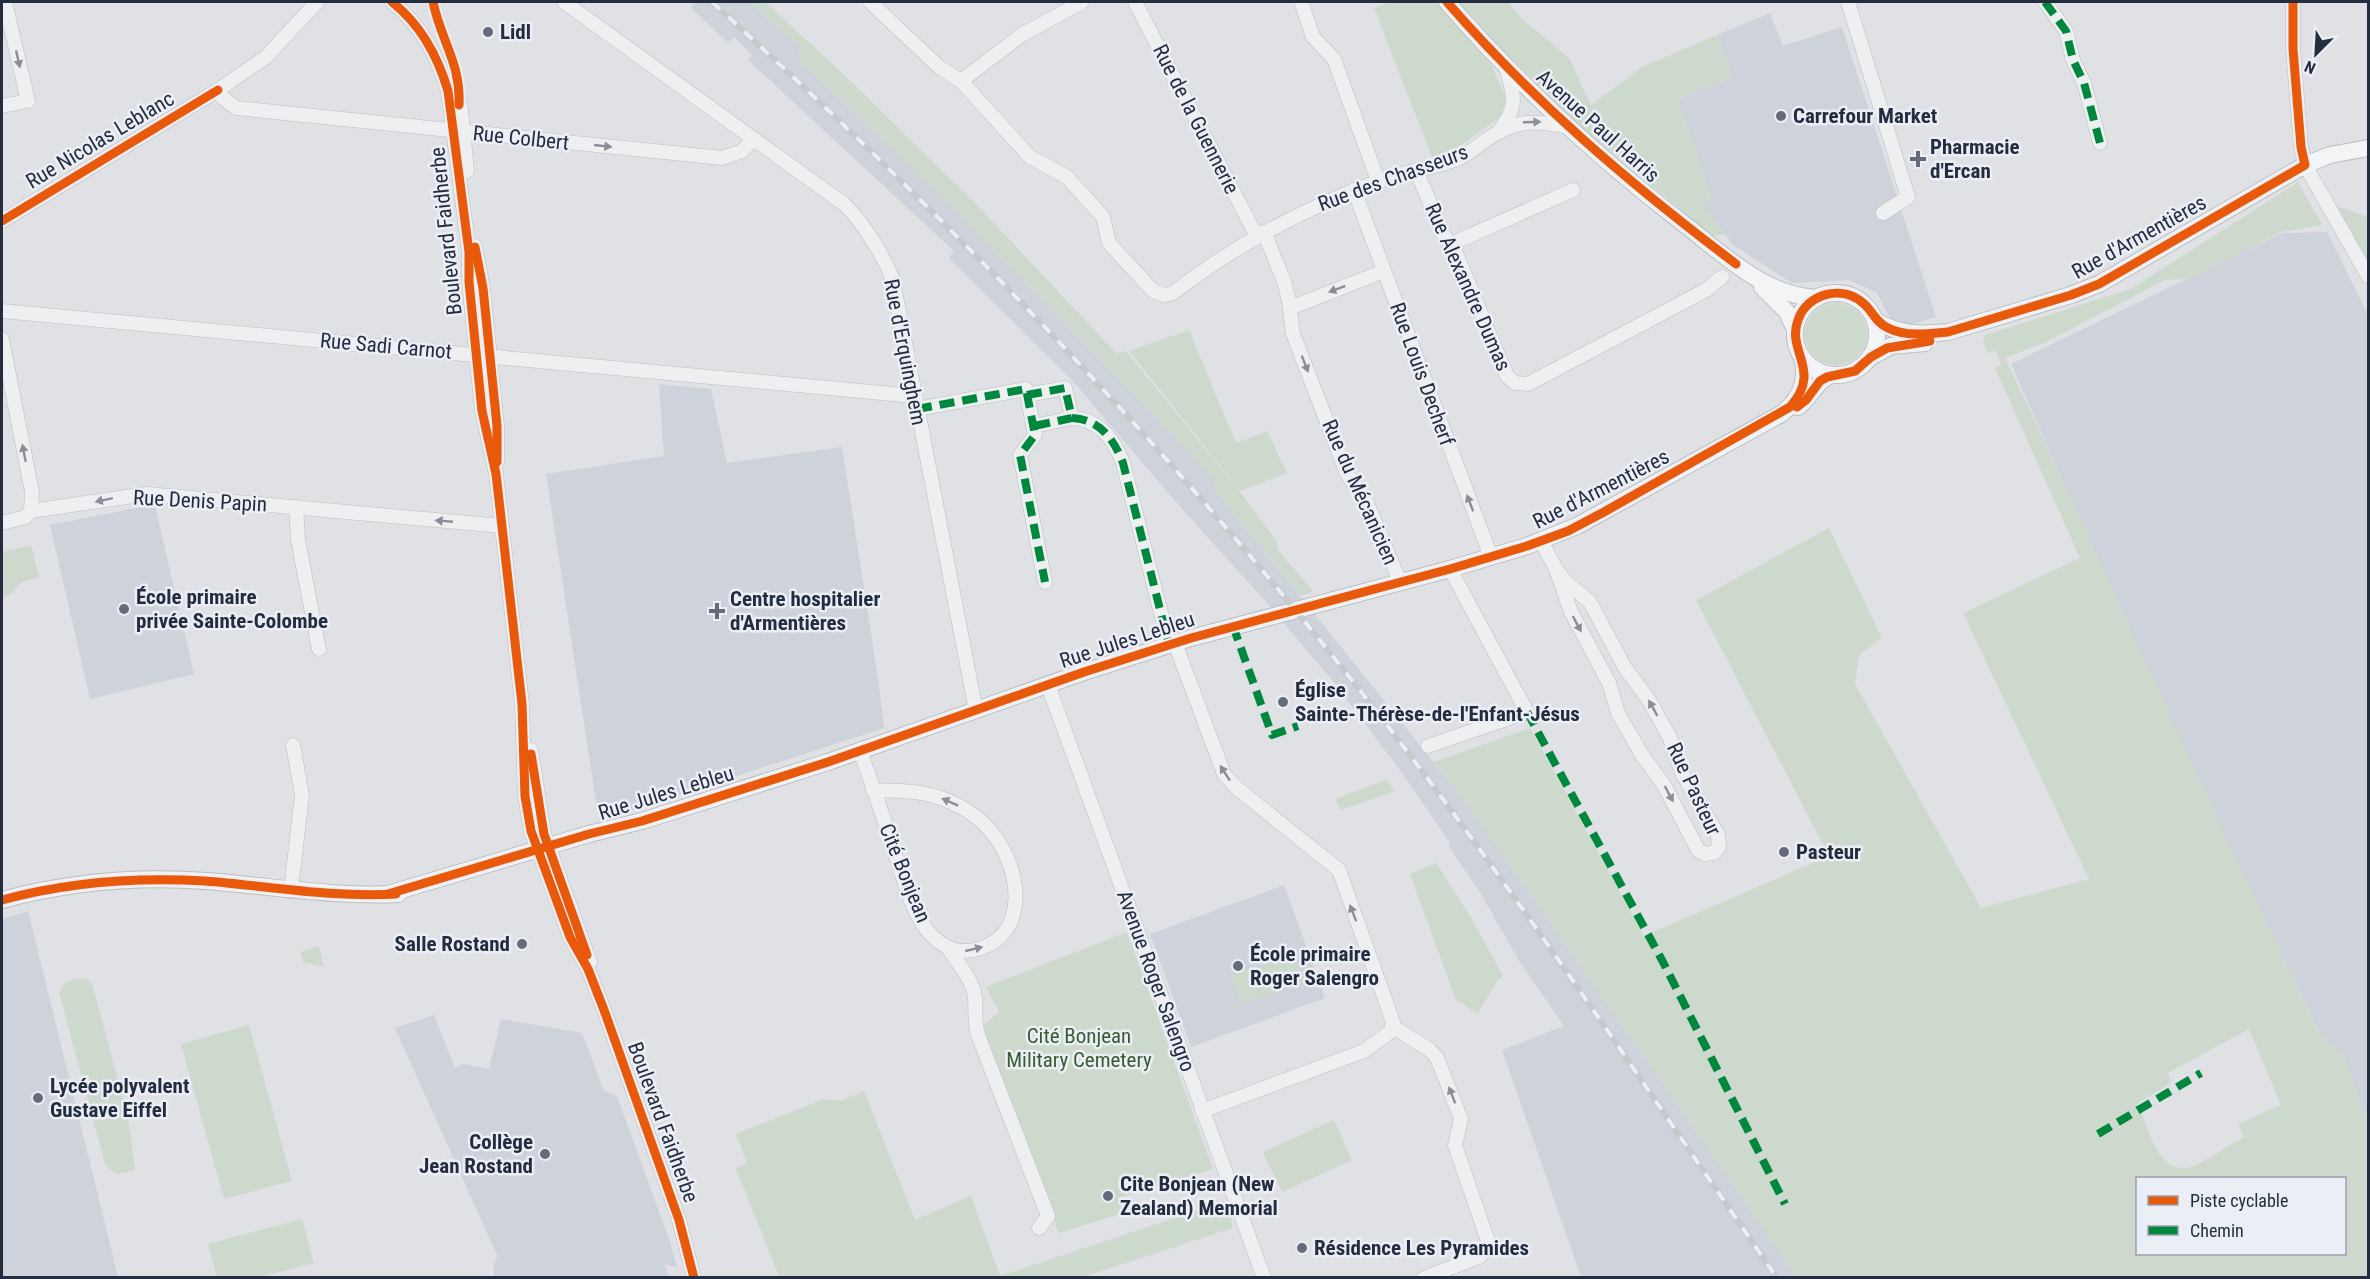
<svg xmlns="http://www.w3.org/2000/svg" width="2370" height="1279" font-family="'Roboto Condensed',sans-serif">
<style>
.built{fill:#ced2da}
.green{fill:#ced9ce;fill-rule:evenodd}
.lines{fill:none;stroke-linecap:round;stroke-linejoin:round}
.minor-casing{stroke:#bcbec2;stroke-width:15}
.major-casing{stroke:#babec2;stroke-width:18}
.minor{stroke:#eeeff1;stroke-width:14}
.major{stroke:#f3f4f5;stroke-width:16}
.rail-casing{stroke:#c7c9cc;stroke-width:6}
.rail{stroke:#ebeff5;stroke-width:4;stroke-dasharray:11;stroke-linecap:butt}
.quiet{stroke:#00873e;stroke-width:8;stroke-dasharray:15 8;stroke-linecap:butt}
.cycleway-casing{stroke:#ebeff5;stroke-width:13}
.cycleway{stroke:#e8590c;stroke-width:9}
.oneway{fill:#898e98}
.poi-dot{fill:#656c79;stroke:#ebeff5;stroke-width:2}
.labels{text-anchor:middle;dominant-baseline:central;stroke-width:5;stroke-linejoin:round;paint-order:stroke}
.poi-label{font-size:21px;font-weight:bold;fill:#242d3f;stroke:#ebeff5;text-anchor:start}
.street-label{font-size:21px;fill:#242d3f;stroke:#ebeff5}
.park-label{font-size:21px;fill:#375c30;stroke:#ebeff5}
</style>
<rect width="100%" height="100%" fill="#dfe1e4"/>
<g class="built">
<polygon points="693,2 749,2 799,46 799,61 937,191 1212,476 1216,491 1467,804 1760,1223 1796,1277 1581,1277 1502,1050 1564,1026 1518,959 1481,894 1448,845 1450,843 1403,774 1335,684 1267,603 1176,502 1071,379 949,258 954,251 748,60 752,55 734,37 728,43 691,8 694,3"/>
<polygon points="1770,13 1783,46 1842,27 1936,317 1912,324 1892,322 1877,293 1849,280 1792,283 1733,245 1703,205 1678,99 1733,77 1717,35"/>
<polygon points="2327,232 2368,315 2368,1123 2342,1053 2322,1037 2252,895 2094,552 2011,364 2282,233"/>
<polygon points="659,384 711,389 727,463 842,447 878,678 884,728 599,821 546,474 664,456"/>
<polygon points="146,506 155,506 194,674 90,699 50,525"/>
<polygon points="1284,885 1325,998 1191,1047 1150,934"/>
<polygon points="28,911 118,1277 2,1277 2,919"/>
<polygon points="434,1015 455,1068 464,1064 489,1069 501,1019 582,1033 604,1091 617,1096 670,1242 677,1267 664,1264 669,1277 495,1277 493,1271 497,1255 395,1028"/>
</g>
<g class="green">
<polygon points="749,2 765,2 835,66 977,205 1116,353 1126,351 1237,488 1278,543 1277,549 1313,591 1301,596 1216,491 1212,476 937,191 799,61 799,46"/>
<polygon points="1391,2 1435,2 1492,66 1506,99 1501,116 1492,123 1454,150 1432,157 1374,8"/>
<polygon points="1459,2 1508,2 1522,19 1569,58 1591,105 1642,67 1717,35 1733,77 1678,99 1712,198 1704,205 1725,234 1713,236 1581,127 1500,47"/>
<path d="M2298 182 2322 225 2281 232 2190 279 2165 280 2046 342 2005 358C2113 583 2211 813 2322 1037L2342 1053 2368 1123V1277H1796L1760 1223 1467 804 1434 762 1530 728 1644 936 1829 856 1696 600 1829 528 1882 638 1859 655 1855 684 1981 908 2089 879 1963 613 2080 558 1995 368 2001 365 1995 350 1988 353 1983 342 1985 335 2131 289ZM2249 1029 2281 1105 2238 1124 2244 1137C2228 1145 2213 1157 2196 1165 2160 1182 2147 1127 2138 1103L2171 1083 2168 1073ZM2138 1178H2344V1254H2138Z"/>
<polygon points="2337,206 2368,217 2368,262"/>
<circle cx="1836" cy="334" r="31"/>
<polygon points="1189,330 1236,443 1267,431 1287,473 1240,491 1129,351"/>
<polygon points="31,545 39,577 21,582 13,592 2,599 2,552"/>
<polygon points="1386,780 1395,791 1341,810 1335,799"/>
<polygon points="1436,863 1470,916 1503,976 1498,980 1478,1013 1456,1000 1410,874"/>
<polygon points="1127,932 1213,1169 1118,1198 1123,1213 1059,1233 979,1029 999,1012 986,987"/>
<polygon points="319,946 324,967 303,962 300,952"/>
<polygon points="1293,952 1304,981 1241,1004 1231,975"/>
<polygon points="81,978 87,979 92,984 128,1117 135,1170 118,1174 109,1169 105,1164 59,992 65,982"/>
<polygon points="249,1025 292,1181 224,1199 181,1044"/>
<polygon points="864,1091 915,1220 971,1196 1000,1276 1226,1201 1233,1228 1083,1277 779,1277 736,1169 747,1163 736,1134 824,1099 840,1101"/>
<polygon points="1334,1120 1352,1160 1282,1192 1263,1152"/>
<polygon points="302,1219 314,1263 260,1277 217,1277 208,1244"/>
</g>
<g class="lines">
<defs>
<g id="minor">
<path d="M392 2C420 24 438 57 448 91L469 252V282L482 411 496 474 500 509 522 704 525 796 531 831 570 937 588 969 604 1010 679 1220 694 1278"/>
<path d="M564 2 844 204C862 221 885 257 893 281L976 711"/>
<path d="M870 2 939 67 961 81 1030 157 1067 177 1103 217 1109 243 1153 291 1165 295 1173 293C1235 245 1303 209 1376 182 1402 172 1430 169 1455 160 1467 156 1476 147 1486 140 1516 119 1533 120 1567 127"/>
<polyline points="1135,2 1257,237"/>
<polyline points="1301,2 1313,37 1334,59 1378,181"/>
<polyline points="1848,2 1908,197 1883,213"/>
<polyline points="2045,2 2066,31 2073,60 2084,83 2100,143"/>
<polyline points="2293,2 2293,49 2301,147 2305,165 2368,276"/>
<polyline points="961,81 1023,34 1082,2"/>
<polyline points="456,89 461,109 467,171"/>
<polyline points="218,90 223,98 236,108 722,158 742,151 754,139"/>
<polyline points="2,106 28,101 5,2"/>
<path d="M1499 131C1519 106 1514 96 1506 67"/>
<polyline points="1416,170 1443,234 1455,251 1507,376 1515,383 1528,384 1706,290 1722,277"/>
<polyline points="1354,190 1491,557"/>
<polyline points="2,221 218,90 266,57 317,2"/>
<polyline points="1264,232 1284,281 1289,301 1293,334 1346,471 1352,482 1364,496 1400,582"/>
<polyline points="1451,244 1573,190"/>
<polyline points="475,246 483,288 497,426 497,462"/>
<polyline points="1290,308 1384,271"/>
<polyline points="2,311 914,396"/>
<polyline points="2,339 32,492 31,511"/>
<polyline points="1027,395 1065,388 1072,418 1034,426"/>
<polyline points="917,409 1026,389 1035,435 1020,455 1045,582"/>
<path d="M1072 418C1099 419 1114 439 1123 463L1169 645"/>
<polyline points="296,507 298,540 319,649"/>
<polyline points="2,523 25,517 31,511 147,494 502,526"/>
<polyline points="1541,541 1556,569 1571,612 1609,683 1618,713 1642,755 1664,785 1698,850 1704,854 1714,853 1719,847 1718,835 1682,773 1670,738 1649,700 1625,668 1590,602 1566,582 1556,569"/>
<polyline points="1175,643 1224,774 1238,789 1339,870 1393,1022 1390,1032 1364,1051 1202,1111"/>
<polyline points="1048,685 1264,1278"/>
<polyline points="1428,746 1527,712 1450,569"/>
<polyline points="531,750 544,834 590,962"/>
<path d="M860 751C874 788 886 825 898 863 906 885 912 911 927 930 939 945 955 954 974 950 1031 937 1021 869 993 834 979 816 958 803 937 797 916 790 895 791 873 790"/>
<polyline points="291,889 302,795 293,745"/>
<path d="M948 948C957 962 973 980 975 997 976 1011 974 1022 978 1035L1048 1216 1039 1228"/>
<polyline points="1393,1027 1430,1050 1437,1058 1461,1119 1455,1145 1457,1151 1488,1241 1485,1251 1479,1257 1424,1278"/>
</g>
<g id="major">
<path d="M1447 2C1518 84 1597 157 1684 224 1723 254 1765 296 1817 298"/>
<polyline points="1762,287 1786,311 1795,329"/>
<circle cx="1836" cy="334" r="41"/>
<path d="M1875 320C1898 335 1921 335 1948 332L2071 295 2099 284 2305 165 2330 155 2368 148"/>
<polyline points="1871,357 1891,346 1925,343"/>
<path d="M1798 407C1812 397 1815 381 1832 375"/>
<path d="M388 894 589 834 642 821 828 762 1084 672 1191 638 1450 569 1527 546 1577 526 1781 414C1800 400 1808 380 1802 357"/>
<path d="M2 900C69 882 137 876 206 881 270 886 334 897 398 894"/>
</g>
</defs>
<use href="#minor" class="minor-casing"/>
<use href="#major" class="major-casing"/>
<use href="#minor" class="minor"/>
<use href="#major" class="major"/>
<defs>
<path id="rail" d="M712 2C937 207 1149 426 1339 664 1496 860 1634 1071 1777 1278"/>
</defs>
<use href="#rail" class="rail-casing"/>
<use href="#rail" class="rail"/>
<g class="quiet">
<polyline points="2045,2 2066,31 2073,60 2084,83 2100,143"/>
<polyline points="1027,395 1065,388 1072,418 1034,426"/>
<polyline points="917,409 1026,389 1035,435 1020,455 1045,582"/>
<path d="M1072 418C1099 419 1114 439 1123 463L1169 645"/>
<polyline points="1233,626 1272,735 1298,726"/>
<polyline points="1527,712 1663,962 1785,1204"/>
<polyline points="2098,1134 2201,1073"/>
</g>
<defs>
<g id="cycleway">
<path d="M392 2C420 24 438 57 448 91L469 252V282L482 411 496 474 500 509 522 704 525 796 531 831 570 937 588 969 604 1010 679 1220 694 1278"/>
<path d="M433 2C441 41 461 63 459 105"/>
<path d="M1447 2C1536 104 1629 183 1736 264"/>
<polyline points="2,221 218,90"/>
<polyline points="475,247 483,288 497,426 497,462"/>
<polyline points="1797,407 1806,400 1820,381 1827,377 1855,371 1871,357 1887,348 1930,341"/>
<polyline points="531,754 544,834 587,955"/>
<path d="M388 894 589 834 642 821 828 762 1084 672 1191 638 1450 569 1527 546 1568 531 1604 512 1790 407C1823 370 1786 352 1798 320 1807 294 1841 284 1863 303 1873 311 1875 322 1888 328 1906 337 1929 334 1948 332L2071 295 2099 284 2305 165 2301 147 2293 49V2"/>
<path d="M2 900C68 882 136 877 205 881 268 886 333 898 396 894"/>
</g>
</defs>
<use href="#cycleway" class="cycleway-casing"/>
<use href="#cycleway" class="cycleway"/>
</g>
<defs><path id="oneway-solid" d="M-6-.8H1V-3.2L6.5 0L1 3.2V.8H-6Z" transform="scale(1.5)"/></defs>
<g class="oneway">
<use href="#oneway-solid" transform="translate(18 59) rotate(77)"/>
<use href="#oneway-solid" transform="translate(1532 122) rotate(-2)"/>
<use href="#oneway-solid" transform="translate(603 146) rotate(6)"/>
<use href="#oneway-solid" transform="translate(1337 289) rotate(159)"/>
<use href="#oneway-solid" transform="translate(1305 364) rotate(69)"/>
<use href="#oneway-solid" transform="translate(24 453) rotate(-101)"/>
<use href="#oneway-solid" transform="translate(104 500) rotate(168)"/>
<use href="#oneway-solid" transform="translate(1470 503) rotate(-111)"/>
<use href="#oneway-solid" transform="translate(444 521) rotate(-175)"/>
<use href="#oneway-solid" transform="translate(1577 624) rotate(62)"/>
<use href="#oneway-solid" transform="translate(1653 708) rotate(-119)"/>
<use href="#oneway-solid" transform="translate(1225 773) rotate(-123)"/>
<use href="#oneway-solid" transform="translate(1669 794) rotate(62)"/>
<use href="#oneway-solid" transform="translate(950 802) rotate(-156)"/>
<use href="#oneway-solid" transform="translate(1353 913) rotate(-111)"/>
<use href="#oneway-solid" transform="translate(974 949) rotate(-13)"/>
<use href="#oneway-solid" transform="translate(1452 1095) rotate(-111)"/>
</g>
<g class="poi-dot">
<circle cx="488" cy="32" r="6"/>
<circle cx="1781" cy="116" r="6"/>
<path d="M1915 150h6v6h6v6h-6v6h-6v-6h-6v-6h6z"/>
<circle cx="124" cy="609" r="6"/>
<path d="M714 602h6v6h6v6h-6v6h-6v-6h-6v-6h6z"/>
<circle cx="1283" cy="702" r="6"/>
<circle cx="1784" cy="852" r="6"/>
<circle cx="522" cy="944" r="6"/>
<circle cx="1238" cy="966" r="6"/>
<circle cx="38" cy="1098" r="6"/>
<circle cx="545" cy="1154" r="6"/>
<circle cx="1108" cy="1196" r="6"/>
<circle cx="1302" cy="1248" r="6"/>
</g>
<g class="labels">
<g class="poi-label">
<text x="500" y="32">Lidl</text>
<text x="1793" y="116">Carrefour Market</text>
<text x="1930" y="147">Pharmacie<tspan x="1930" dy="24">d'Ercan</tspan></text>
<text x="136" y="597">École primaire<tspan x="136" dy="24">privée Sainte-Colombe</tspan></text>
<text x="730" y="599">Centre hospitalier<tspan x="730" dy="24">d'Armentières</tspan></text>
<text x="1295" y="690">Église<tspan x="1295" dy="24">Sainte-Thérèse-de-l'Enfant-Jésus</tspan></text>
<text x="1796" y="852">Pasteur</text>
<text x="510" y="944" text-anchor="end">Salle Rostand</text>
<text x="1250" y="954">École primaire<tspan x="1250" dy="24">Roger Salengro</tspan></text>
<text x="50" y="1086">Lycée polyvalent<tspan x="50" dy="24">Gustave Eiffel</tspan></text>
<text x="533" y="1142" text-anchor="end">Collège<tspan x="533" dy="24">Jean Rostand</tspan></text>
<text x="1120" y="1184">Cite Bonjean (New<tspan x="1120" dy="24">Zealand) Memorial</tspan></text>
<text x="1314" y="1248">Résidence Les Pyramides</text>
</g>
<g class="street-label">
<text transform="translate(1196 119) rotate(63)">Rue de la Guennerie</text>
<text transform="translate(1598 126) rotate(42)">Avenue Paul Harris</text>
<text transform="translate(521 138) rotate(6)">Rue Colbert</text>
<text transform="translate(100 140) rotate(-31)">Rue Nicolas Leblanc</text>
<text transform="translate(1393 178) rotate(-20)">Rue des Chasseurs</text>
<text transform="translate(446 231) rotate(-96)">Boulevard Faidherbe</text>
<text transform="translate(2139 237) rotate(-29)">Rue d'Armentières</text>
<text transform="translate(1468 287) rotate(66)">Rue Alexandre Dumas</text>
<text transform="translate(386 346) rotate(5)">Rue Sadi Carnot</text>
<text transform="translate(905 352) rotate(79)">Rue d'Erquinghem</text>
<text transform="translate(1422 374) rotate(70)">Rue Louis Decherf</text>
<text transform="translate(1601 489) rotate(-27)">Rue d'Armentières</text>
<text transform="translate(1360 492) rotate(66)">Rue du Mécanicien</text>
<text transform="translate(200 501) rotate(3)">Rue Denis Papin</text>
<text transform="translate(1127 640) rotate(-18)">Rue Jules Lebleu</text>
<text transform="translate(1694 789) rotate(65)">Rue Pasteur</text>
<text transform="translate(666 793) rotate(-17)">Rue Jules Lebleu</text>
<text transform="translate(905 873) rotate(68)">Cité Bonjean</text>
<text transform="translate(1156 981) rotate(70)">Avenue Roger Salengro</text>
<text transform="translate(663 1122) rotate(70)">Boulevard Faidherbe</text>
</g>
<g class="park-label">
<text x="1079" y="1036">Cité Bonjean<tspan x="1079" dy="24">Military Cemetery</tspan></text>
</g>
</g>
<rect width="2370" height="1279" fill="none" stroke="#242d3f" stroke-width="6"/>
<rect x="2136" y="1177" width="210" height="78" fill="#ebeff5" stroke="#9ba1ac" stroke-width="1.5"/>
<rect x="2148" y="1196" width="30" height="9" fill="#e8590c" stroke="#9ba1ac" stroke-width="1.5"/>
<text x="2190" y="1207" font-size="18" fill="#242d3f">Piste cyclable</text>
<rect x="2148" y="1226" width="30" height="9" fill="#00873e" stroke="#9ba1ac" stroke-width="1.5"/>
<text x="2190" y="1237" font-size="18" fill="#242d3f">Chemin</text>
<g transform="translate(2316 54) rotate(204)" stroke="#ebeff5" stroke-width="4.5" paint-order="stroke">
<path d="M0-4.5L10 22L0 15L-10 22Z" fill="#242d3f"/>
<text y="-9" font-size="16" font-weight="bold" text-anchor="middle" fill="#242d3f">N</text>
</g>
</svg>
